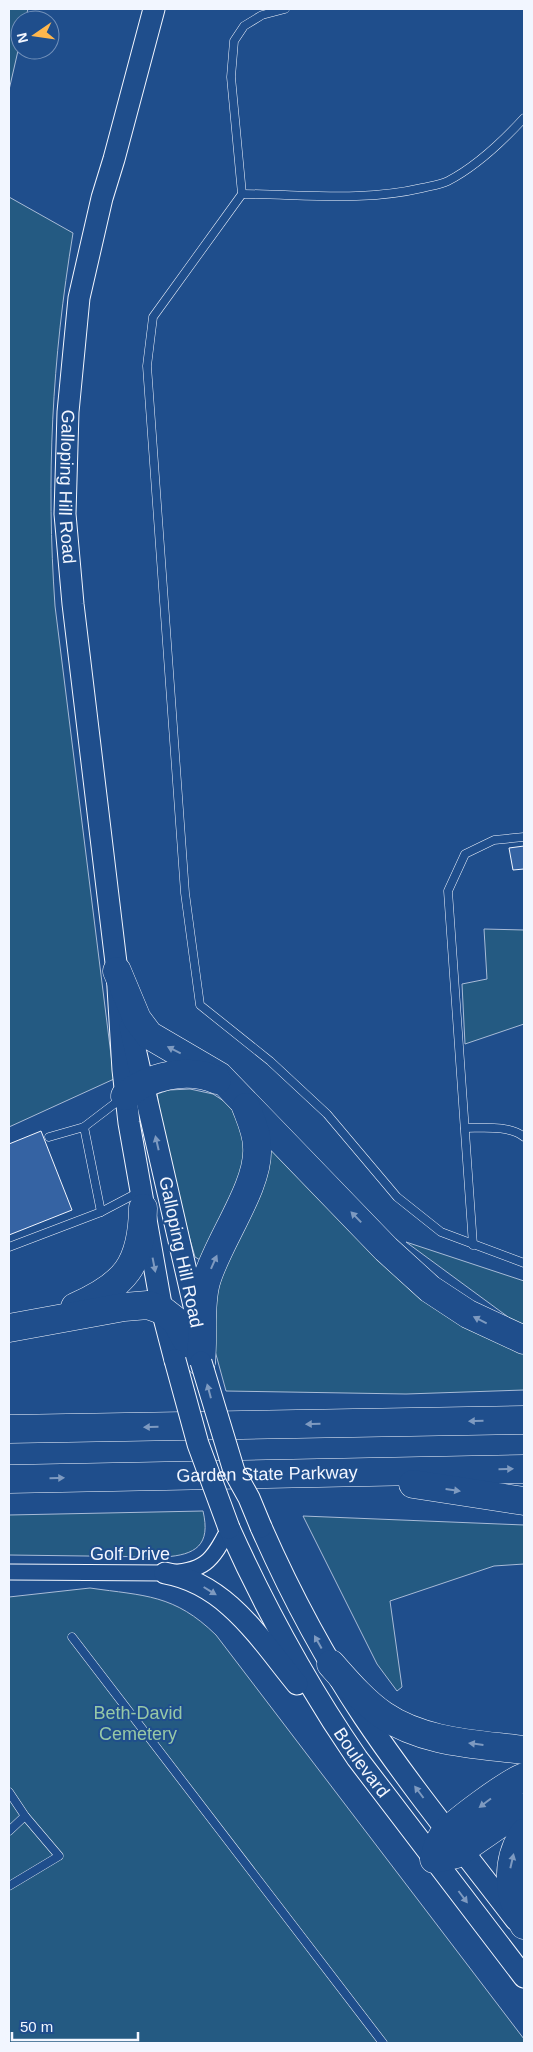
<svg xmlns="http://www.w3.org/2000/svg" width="533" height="2052" font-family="Helvetica,sans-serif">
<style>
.green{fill:#245a82;stroke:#a8bbd7}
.building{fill:#3563a3;stroke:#f2f6ff}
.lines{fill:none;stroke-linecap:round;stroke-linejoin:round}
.lane-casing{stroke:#f2f6ff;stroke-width:9}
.street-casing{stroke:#f2f6ff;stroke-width:17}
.secondary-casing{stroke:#f2f6ff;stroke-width:23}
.highway-casing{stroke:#f2f6ff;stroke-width:29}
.lane{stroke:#1f4e8c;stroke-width:8}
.street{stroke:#1f4e8c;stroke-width:15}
.secondary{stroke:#1f4e8c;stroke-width:21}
.highway{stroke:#1f4e8c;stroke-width:28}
.secondary-bridge-casing{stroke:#f2f6ff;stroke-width:23;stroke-linecap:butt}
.secondary-bridge{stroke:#1f4e8c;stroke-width:21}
.oneway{fill:#7e9ac0}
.labels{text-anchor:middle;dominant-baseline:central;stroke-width:4;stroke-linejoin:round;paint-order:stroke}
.street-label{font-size:18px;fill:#f2f6ff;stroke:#1f4e8c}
.park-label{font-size:18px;fill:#97c8a6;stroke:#1f4e8c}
</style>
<rect width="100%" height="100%" fill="#1f4e8c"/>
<g class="green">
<polygon points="9,9 28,9 25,20 20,20 20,42 9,90"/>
<path d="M9 197 73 233C52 361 46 477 55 606L114 1079 9 1127Z"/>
<polygon points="484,929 524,930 524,1024 465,1044 462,984 487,979"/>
<path d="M190 1089 213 1094 233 1107 251 1156 202 1261 195 1257C180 1206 165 1147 157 1094L169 1090Z"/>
<polygon points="273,1149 410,1290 471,1330 524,1351 524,1390 406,1394 226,1391 209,1329 212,1291 266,1151"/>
<polygon points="406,1242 524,1281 524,1326 519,1325"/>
<path d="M203 1511C211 1545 196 1555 164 1557L9 1555V1515Z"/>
<polygon points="303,1516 524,1525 524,1564 494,1566 390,1601 402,1687 397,1691 377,1664"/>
<path d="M90 1588C145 1596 174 1594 216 1635L524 2039V2043H9V1597Z"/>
</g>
<g class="building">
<polygon points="524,846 524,869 513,870 509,848"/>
<polygon points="41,1131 72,1210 9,1235 9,1144"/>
</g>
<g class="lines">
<defs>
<g id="lane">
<polyline points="285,9 262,15 244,26 234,41 231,77 242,194 153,317 147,366 185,893 200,1005 270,1061 327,1114 397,1197 441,1232 524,1263"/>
<path d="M242 194C302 194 363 202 422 188 430 186 440 185 448 181 477 166 502 142 524 118"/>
<path d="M465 1128C484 1128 509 1125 524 1137"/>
<polyline points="49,1137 84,1127 122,1098"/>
<polyline points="101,1212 139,1192"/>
<polyline points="473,1245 448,891 465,854 494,840 524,837"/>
<polyline points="9,1247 101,1212 84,1127"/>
<polyline points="72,1637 383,2043"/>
<polyline points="9,1792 25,1816 59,1856 9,1886"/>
<polyline points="9,1831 25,1816"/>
</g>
<path id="street" d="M9 1572 165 1573C204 1572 212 1562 229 1528"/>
<g id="secondary">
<path id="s1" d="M154 9 114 159 102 198 79 298 68 412 65 514 73 604 117 971 123 1070 129 1123 162 1310 175 1360"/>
<polyline points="130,1027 197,1319"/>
<path d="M261 1527C290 1593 324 1657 364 1717 411 1787 465 1853 516 1920"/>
<path id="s2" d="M229 1528C265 1608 307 1685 357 1758L524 1977"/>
<path d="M165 1573C227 1584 260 1639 297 1684"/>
</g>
<g id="highway">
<polyline points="117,971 137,1019 149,1035 219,1076 386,1249 430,1289 468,1314 524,1340"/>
<path d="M125 1096C149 1076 187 1067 217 1080"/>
<path d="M75 1307C125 1285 142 1265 143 1208"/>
<polyline points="9,1328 124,1307 148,1305 162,1310 176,1321 184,1336 201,1362"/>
<path d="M201 1362C204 1336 199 1307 206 1282 217 1242 260 1186 257 1147 257 1133 251 1120 246 1107"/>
<polyline points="9,1429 524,1420"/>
<path id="s3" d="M9 1479 524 1469"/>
<polyline points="413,1484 524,1501"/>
<path d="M331 1664C347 1682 363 1701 383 1715 424 1743 477 1744 524 1750"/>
<path d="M524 1777C508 1783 452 1824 442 1837 438 1843 436 1851 434 1859L456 1854 524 1807"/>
<path d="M524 1833C505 1861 508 1896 524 1925"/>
</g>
</defs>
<use href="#lane" class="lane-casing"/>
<use href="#street" class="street-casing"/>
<use href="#secondary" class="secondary-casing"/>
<use href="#highway" class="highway-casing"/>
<use href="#lane" class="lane"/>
<use href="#street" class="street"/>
<use href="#secondary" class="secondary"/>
<use href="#highway" class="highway"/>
<defs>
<g id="secondary-bridge">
<polyline points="175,1360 198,1444 229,1528"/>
<polyline points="201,1362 234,1471 249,1498 261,1527"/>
</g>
</defs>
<use href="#secondary-bridge" class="secondary-bridge-casing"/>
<use href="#secondary-bridge" class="secondary-bridge"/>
</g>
<defs><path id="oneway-solid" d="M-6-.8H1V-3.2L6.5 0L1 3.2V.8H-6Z" transform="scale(1.25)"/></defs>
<g class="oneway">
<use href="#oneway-solid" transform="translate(174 1050) rotate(-153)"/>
<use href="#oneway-solid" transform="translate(157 1143) rotate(-103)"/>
<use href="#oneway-solid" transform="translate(356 1217) rotate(-134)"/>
<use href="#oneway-solid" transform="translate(214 1262) rotate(-66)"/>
<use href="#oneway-solid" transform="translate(154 1265) rotate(79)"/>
<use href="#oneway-solid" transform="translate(480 1320) rotate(-153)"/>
<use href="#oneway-solid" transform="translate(209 1391) rotate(-105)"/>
<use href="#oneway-solid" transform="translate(476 1421) rotate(179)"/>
<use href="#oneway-solid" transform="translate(313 1424) rotate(179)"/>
<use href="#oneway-solid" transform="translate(151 1427) rotate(179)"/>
<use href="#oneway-solid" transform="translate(506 1469) rotate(-1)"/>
<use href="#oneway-solid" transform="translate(57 1478) rotate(-1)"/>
<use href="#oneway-solid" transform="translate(453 1490) rotate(8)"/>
<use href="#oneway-solid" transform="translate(210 1591) rotate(32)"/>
<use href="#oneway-solid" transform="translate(318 1642) rotate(-119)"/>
<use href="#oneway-solid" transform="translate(476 1744) rotate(-173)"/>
<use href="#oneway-solid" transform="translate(419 1792) rotate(-127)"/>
<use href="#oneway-solid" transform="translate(485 1803) rotate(143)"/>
<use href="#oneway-solid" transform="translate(512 1861) rotate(-77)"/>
<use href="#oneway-solid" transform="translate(463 1897) rotate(53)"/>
</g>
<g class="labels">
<g class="street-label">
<text stroke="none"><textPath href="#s1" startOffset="488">Galloping Hill Road</textPath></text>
<text transform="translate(181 1252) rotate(78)">Galloping Hill Road</text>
<text stroke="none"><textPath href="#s3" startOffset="258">Garden State Parkway</textPath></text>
<text x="130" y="1554">Golf Drive</text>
<text stroke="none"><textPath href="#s2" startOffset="270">Boulevard</textPath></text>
</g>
<g class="park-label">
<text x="138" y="1713">Beth-David<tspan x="138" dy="21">Cemetery</tspan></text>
</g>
</g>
<rect width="533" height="2052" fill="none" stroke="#f2f6ff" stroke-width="20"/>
<g transform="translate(35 35) rotate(257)"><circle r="24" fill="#1f4e8c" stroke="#7391ba"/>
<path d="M0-4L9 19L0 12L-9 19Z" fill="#ffb74d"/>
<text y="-8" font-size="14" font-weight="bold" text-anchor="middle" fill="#f2f6ff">N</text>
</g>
<path d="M12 2032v8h126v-8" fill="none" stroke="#f2f6ff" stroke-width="2.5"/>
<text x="20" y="2032" font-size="15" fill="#f2f6ff" stroke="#1f4e8c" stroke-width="4" paint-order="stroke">50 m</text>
</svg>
